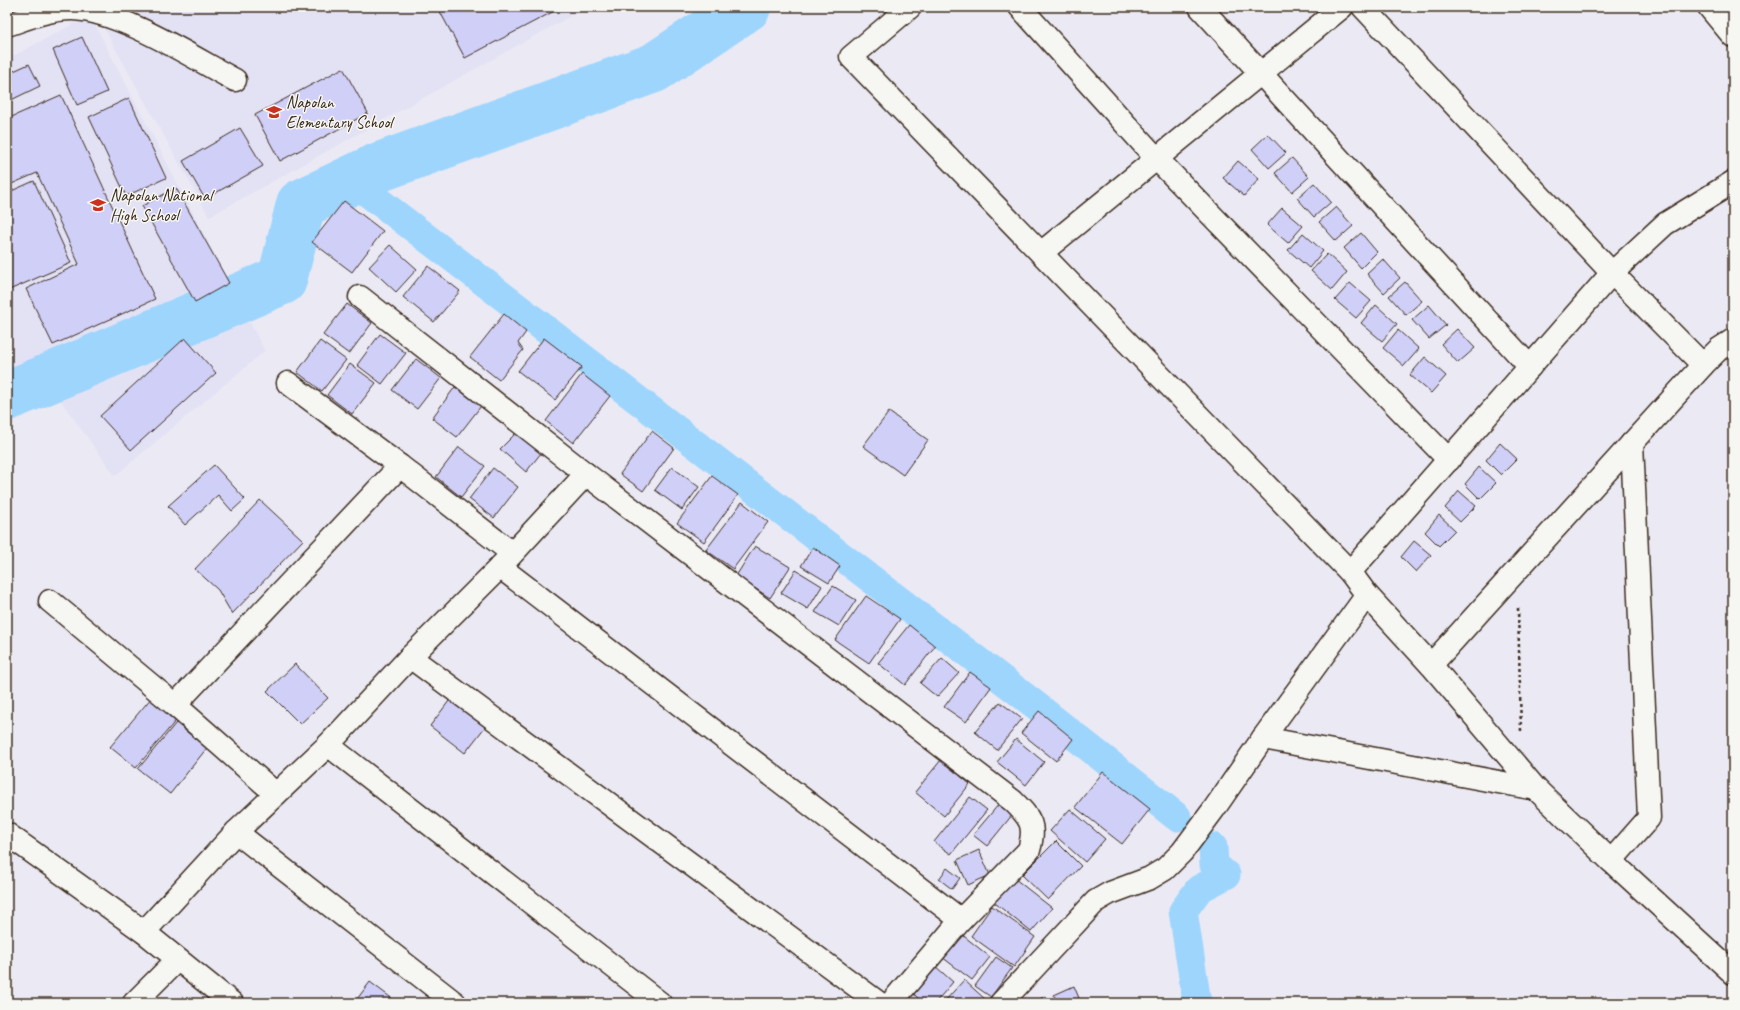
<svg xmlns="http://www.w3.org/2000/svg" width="1740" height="1010" font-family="Caveat,sans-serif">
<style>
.built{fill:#e3e2f5}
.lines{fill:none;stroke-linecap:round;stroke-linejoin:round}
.canal{stroke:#9ed5fd;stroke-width:29}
.river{stroke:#9ed5fd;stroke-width:50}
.building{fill:#d0cff8;stroke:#3b2a1e}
.minor-casing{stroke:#3b2a1e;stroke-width:25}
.path{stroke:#3b2a1e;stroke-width:2.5;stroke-dasharray:3 3;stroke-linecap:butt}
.minor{stroke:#f6f6f2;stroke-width:22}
.labels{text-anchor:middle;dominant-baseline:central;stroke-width:3;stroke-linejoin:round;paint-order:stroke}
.poi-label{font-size:17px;fill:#3b2a1e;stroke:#f6f6f2;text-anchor:start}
</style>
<rect width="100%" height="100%" fill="#ebeaf4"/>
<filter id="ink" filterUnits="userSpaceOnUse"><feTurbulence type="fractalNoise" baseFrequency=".025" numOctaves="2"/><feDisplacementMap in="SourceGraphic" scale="8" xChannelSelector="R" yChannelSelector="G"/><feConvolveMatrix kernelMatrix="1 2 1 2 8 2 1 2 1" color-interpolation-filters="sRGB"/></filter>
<g filter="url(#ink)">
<g class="built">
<polygon points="92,7 587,7 209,217"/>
<polygon points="90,15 265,351 115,476 37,368 7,380 7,59"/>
</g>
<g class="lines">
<g class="canal">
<polyline points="351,180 1034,704 1177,817"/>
<polyline points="1197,1003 1183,911 1199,889 1226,875 1214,865 1213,847"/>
</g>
<polyline class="river" points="7,396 282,280 301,204 377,168 654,68 746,7"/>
</g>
<g class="building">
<polygon points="439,7 562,7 465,58 438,8"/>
<polygon points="82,37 107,92 77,105 53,50"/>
<polygon points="29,64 40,86 7,102 7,74"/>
<polygon points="343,68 368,113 280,161 255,115"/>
<polygon points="61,95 155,299 53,345 26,289 79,264 37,173 7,186 7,119"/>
<polygon points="129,98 166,178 126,196 89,117"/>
<polygon points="240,128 263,166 205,199 183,161"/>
<polygon points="1268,134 1286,153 1269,168 1252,149"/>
<polygon points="1292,158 1309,177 1292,192 1275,173"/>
<polygon points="1238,161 1259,179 1244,196 1223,178"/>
<polygon points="34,181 71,263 7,291 7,193"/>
<polygon points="1314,183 1331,202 1314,217 1297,198"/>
<polygon points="176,188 229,283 195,302 142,206"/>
<polygon points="344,201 383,231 352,272 312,242"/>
<polygon points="1336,207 1353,226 1336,241 1319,222"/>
<polygon points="1282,208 1303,226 1288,243 1267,225"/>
<polygon points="1303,233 1323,251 1309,268 1288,250"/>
<polygon points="1361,233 1377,252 1361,268 1344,248"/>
<polygon points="390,245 417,269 396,292 369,267"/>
<polygon points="1327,254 1347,272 1332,290 1311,271"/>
<polygon points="1383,259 1400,278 1384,293 1367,274"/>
<polygon points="428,266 460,291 434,322 403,297"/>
<polygon points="1405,282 1422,301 1406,315 1389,296"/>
<polygon points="1350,283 1371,301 1356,318 1335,300"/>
<polygon points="347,304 372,323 349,354 323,335"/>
<polygon points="1376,305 1397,324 1382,341 1361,323"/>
<polygon points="1429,305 1446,325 1429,339 1412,320"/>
<polygon points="504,314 526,332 518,343 523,350 499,380 470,357"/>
<polygon points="1457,329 1475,348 1458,363 1441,344"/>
<polygon points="1398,330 1419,349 1404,366 1383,348"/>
<polygon points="380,334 406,353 382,384 357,365"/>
<polygon points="185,338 216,373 131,450 100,416"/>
<polygon points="544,338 582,367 555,400 518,371"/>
<polygon points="320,341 346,360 322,391 297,372"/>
<polygon points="1425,357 1446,376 1431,393 1410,375"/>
<polygon points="416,359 441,378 417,409 392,390"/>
<polygon points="350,364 376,383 352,414 327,395"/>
<polygon points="582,374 610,396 573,443 546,421"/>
<polygon points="455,387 481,406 457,437 432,418"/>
<polygon points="889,412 928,440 903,475 863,446"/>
<polygon points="520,429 545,448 526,472 500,449"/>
<polygon points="652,431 674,448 643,491 620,474"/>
<polygon points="1500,443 1517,459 1501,475 1486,460"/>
<polygon points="459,447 485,466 461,497 436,477"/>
<polygon points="214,465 245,499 232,511 218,495 185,525 168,506"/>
<polygon points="672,467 699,487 682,510 655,490"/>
<polygon points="1479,467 1496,483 1480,499 1465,484"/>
<polygon points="493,468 518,487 494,518 469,499"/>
<polygon points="712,476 738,495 704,542 677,523"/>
<polygon points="1459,491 1476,506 1460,522 1445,508"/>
<polygon points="260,500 303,540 232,614 218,590 195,569"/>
<polygon points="742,502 768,522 733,569 706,550"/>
<polygon points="1439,515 1455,530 1439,546 1425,532"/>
<polygon points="1414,541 1431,555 1416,572 1401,557"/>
<polygon points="755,546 790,567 770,598 736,576"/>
<polygon points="813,547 840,566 829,583 801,566"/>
<polygon points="796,570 822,586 808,609 781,593"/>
<polygon points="833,586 856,600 839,626 815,612"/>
<polygon points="866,596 900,619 869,663 835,640"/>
<polygon points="909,625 935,646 905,685 878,663"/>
<polygon points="942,658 959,673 937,697 920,683"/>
<polygon points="295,664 328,698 300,724 267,691"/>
<polygon points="970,672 991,687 966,722 944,707"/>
<polygon points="152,697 178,718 136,768 110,747"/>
<polygon points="452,697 488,723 465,753 430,726"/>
<polygon points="1000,702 1022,719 997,750 975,732"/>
<polygon points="1039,711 1073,739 1056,761 1021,733"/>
<polygon points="176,723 207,748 170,794 138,769"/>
<polygon points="1016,739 1044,762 1026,785 997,762"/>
<polygon points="941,760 970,784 944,816 915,792"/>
<polygon points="1103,772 1150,809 1122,844 1075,807"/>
<polygon points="970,797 987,810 951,854 934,842"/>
<polygon points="999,804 1013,814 987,846 973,835"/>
<polygon points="1070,809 1105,839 1085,862 1050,831"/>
<polygon points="1056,841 1081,866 1048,900 1022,875"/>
<polygon points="979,850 990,875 968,885 957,860"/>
<polygon points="947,868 960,878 952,889 939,879"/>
<polygon points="1010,875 1052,908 1031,932 990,899"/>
<polygon points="992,906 1035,937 1014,967 971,936"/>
<polygon points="960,933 990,957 972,980 942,957"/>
<polygon points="996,957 1012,968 991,997 975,986"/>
<polygon points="934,965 953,982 935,1003 924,1003 910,991"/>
<polygon points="964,980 986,1000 983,1003 943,1003"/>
<polygon points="370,982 398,1003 354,1003"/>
<polygon points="1074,986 1081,1003 1057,1003 1054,995"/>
<polygon points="1045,996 1049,1003 1034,1003"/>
</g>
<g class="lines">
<defs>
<g id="minor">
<polyline points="910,7 851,57 1350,572 1367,595 1431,665 1536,789 1263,738"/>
<polyline points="1020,7 1156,158 1449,460"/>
<polyline points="1200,7 1530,367"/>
<polyline points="1363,7 1612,273 1703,365"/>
<polyline points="1709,7 1733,36"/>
<path d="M7 25C28 18 49 9 72 9 119 10 192 57 235 80"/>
<polyline points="1041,253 1342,7"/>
<path d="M360 297 586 474 1013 801C1031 819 1036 825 1029 850L961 920 891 1003"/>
<polyline points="288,383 400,466 512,553"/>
<polyline points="1632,443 1649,818 1611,861 1733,973"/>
<polyline points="500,567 961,920"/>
<polyline points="1350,572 1612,273 1665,224 1733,182"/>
<polyline points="50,601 175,705 276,794"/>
<polyline points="410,657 879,1003"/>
<polyline points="1431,665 1703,365 1719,349 1733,340"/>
<polyline points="175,705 400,466"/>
<polyline points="328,745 660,1003"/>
<polyline points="1536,789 1611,861"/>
<polyline points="236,832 455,1003"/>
<polyline points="7,834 144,932 232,1003"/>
<polyline points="144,932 236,832 328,745 410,657 500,567 586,474"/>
<polyline points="134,1003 177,960"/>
<polyline points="1001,1003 1096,901 1110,893 1150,878 1165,869 1182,852 1214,809 1263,738 1367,595"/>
</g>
</defs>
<use href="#minor" class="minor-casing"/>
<polyline class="path" points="1518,608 1521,731"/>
<use href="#minor" class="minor"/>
</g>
</g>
<defs>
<symbol id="school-bare" viewBox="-9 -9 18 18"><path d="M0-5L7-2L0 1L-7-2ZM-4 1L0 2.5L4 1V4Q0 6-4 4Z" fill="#c8321e" stroke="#f6f6f2" stroke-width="2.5" paint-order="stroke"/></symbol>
</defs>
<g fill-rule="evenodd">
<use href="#school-bare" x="263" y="101" width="22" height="22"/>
<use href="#school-bare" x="87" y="194" width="22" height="22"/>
</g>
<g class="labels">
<g class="poi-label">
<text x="286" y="102">Napolan<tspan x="286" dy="20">Elementary School</tspan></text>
<text x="110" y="195">Napolan National<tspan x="110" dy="20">High School</tspan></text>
</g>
</g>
<rect width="1740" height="1010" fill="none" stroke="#f6f6f2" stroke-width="24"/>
<rect x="12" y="12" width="1716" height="986" fill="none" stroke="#3b2a1e" stroke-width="1.5" filter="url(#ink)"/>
</svg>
